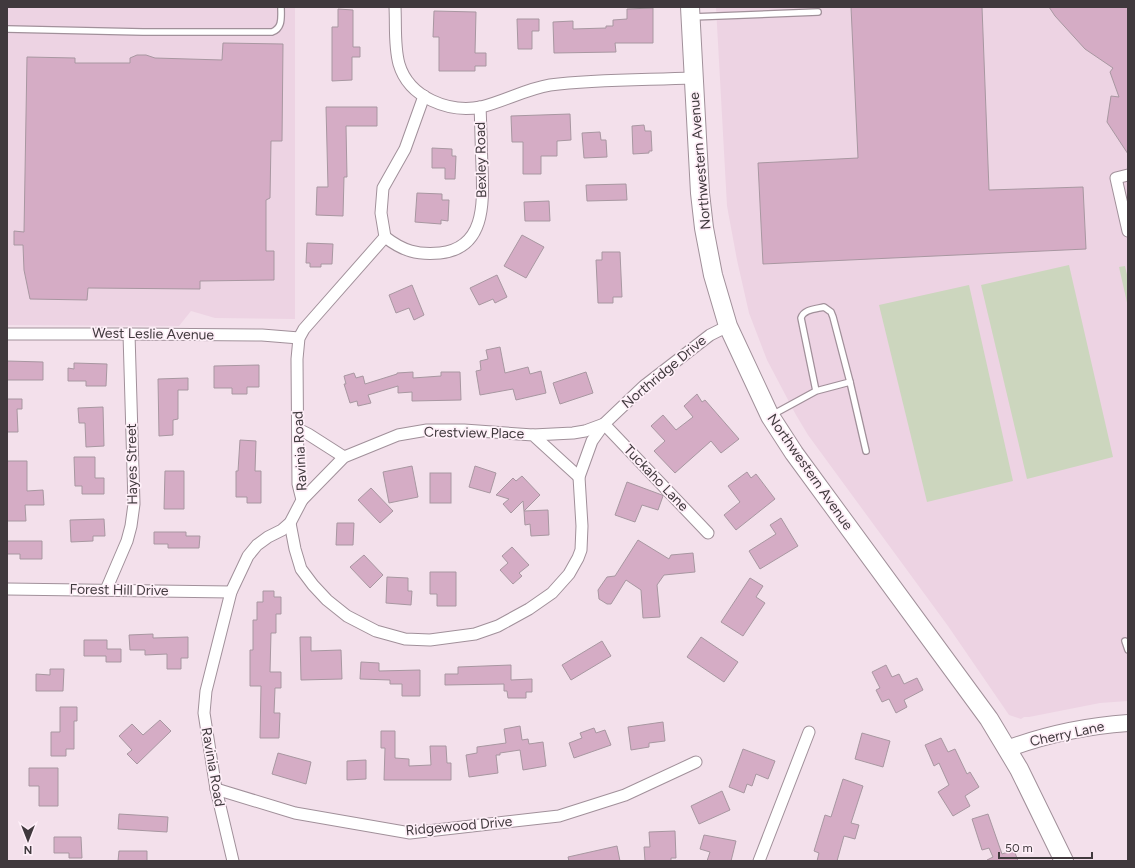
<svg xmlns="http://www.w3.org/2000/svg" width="1135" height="868" font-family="Figtree,sans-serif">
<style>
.built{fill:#edd3e3}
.green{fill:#ccd6be}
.building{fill:#d5acc5;stroke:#a897a1}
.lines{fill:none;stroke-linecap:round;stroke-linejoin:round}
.lane-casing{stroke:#a1909a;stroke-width:8}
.street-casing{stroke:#a1909a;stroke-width:13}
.secondary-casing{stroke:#a1909a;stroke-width:18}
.primary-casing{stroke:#a1909a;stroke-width:20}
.lane{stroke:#fff;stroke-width:5.5}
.street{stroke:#fff;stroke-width:11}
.secondary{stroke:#fff;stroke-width:16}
.primary{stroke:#fff;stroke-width:18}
.labels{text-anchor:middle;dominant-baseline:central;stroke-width:3.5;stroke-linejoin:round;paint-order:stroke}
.street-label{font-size:14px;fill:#40393d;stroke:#feeff8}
</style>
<rect width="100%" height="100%" fill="#f3e0eb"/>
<g class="built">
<polygon points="7,7 295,7 295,319 215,318 191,311 179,326 7,325"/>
<polygon points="716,7 1128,7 1128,701 1100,703 1029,717 1024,717 1021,719 1009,715 948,626 808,435 796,415 767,360 749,313 737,260 727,206"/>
</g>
<g class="green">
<polygon points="1069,265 1113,457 1027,479 981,285"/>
<polygon points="1125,266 1128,279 1128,307 1119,267"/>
<polygon points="969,285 1013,481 927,502 879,305"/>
</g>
<g class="building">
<polygon points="851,7 982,7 989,190 1083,187 1086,249 763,264 758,163 858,158"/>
<polygon points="1049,7 1128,7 1128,154 1107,122 1111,96 1119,97 1110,72 1113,68 1085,49 1055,16"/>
<polygon points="653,8 653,43 615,43 616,52 554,53 553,22 573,21 573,29 606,28 606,26 613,26 613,20 627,19 627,9"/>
<polygon points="338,9 353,10 353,47 360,47 360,57 352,57 352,80 332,81 332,27 338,27"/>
<polygon points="434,11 476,12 475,53 486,53 486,66 475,66 475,71 439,71 439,37 433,37"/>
<polygon points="517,19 539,19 539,31 532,31 532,49 518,49"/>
<polygon points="223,43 283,44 282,141 271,141 270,198 266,200 266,251 274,251 274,280 200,281 200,289 88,288 87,300 30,299 24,270 23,245 14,245 14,231 24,232 27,57 75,58 75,63 130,63 130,58 137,55 146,55 155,58 222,60"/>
<polygon points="326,107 377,107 377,126 346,126 347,177 344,177 343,216 316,215 317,187 328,187"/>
<polygon points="570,114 571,140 557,141 557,156 541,156 541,174 523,174 523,142 512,142 511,116"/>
<polygon points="644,125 645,131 651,131 652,151 649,151 649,153 633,154 632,126"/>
<polygon points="600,132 601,140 606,140 607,157 584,158 582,133"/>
<polygon points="432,148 452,149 452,156 456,156 455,179 445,179 445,168 432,168"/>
<polygon points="626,184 627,200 587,201 586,185"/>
<polygon points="417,193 442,194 442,200 449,200 448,221 441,220 441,224 415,222"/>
<polygon points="549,201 550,221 525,221 524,202"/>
<polygon points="522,235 544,247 526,278 504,266"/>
<polygon points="307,243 333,244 332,264 321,264 321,267 310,267 310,263 306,263"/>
<polygon points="602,252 620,252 622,297 613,297 613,303 598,303 596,260 602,260"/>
<polygon points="497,275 507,297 495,303 493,299 479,305 470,288"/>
<polygon points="412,285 424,315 414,320 409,308 396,313 389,295"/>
<polygon points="500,347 505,373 528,367 530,374 541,371 546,393 516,400 513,389 480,395 476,371 481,370 480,361 488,359 486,350"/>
<polygon points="7,361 43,362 43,380 7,380"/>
<polygon points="74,363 107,364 106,386 86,386 86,381 68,381 68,368 74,369"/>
<polygon points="259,365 259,387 247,387 247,394 232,394 232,388 214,388 214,366"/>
<polygon points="413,372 413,378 441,376 441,372 460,372 461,400 412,401 412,392 398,393 398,386 368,395 371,403 358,406 357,401 350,403 344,384 346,384 344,376 354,373 356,378 363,376 365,384 397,374 397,373"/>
<polygon points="586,372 593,393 560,404 553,383"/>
<polygon points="188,378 188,390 178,390 178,419 173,420 173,435 159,436 158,379"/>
<polygon points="697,394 702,402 705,400 739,439 721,453 711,441 675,473 654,451 665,441 651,426 663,415 676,430 693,417 684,406"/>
<polygon points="7,399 22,399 22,409 17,409 18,432 7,432"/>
<polygon points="103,407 104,446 86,447 85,423 79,423 78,408"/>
<polygon points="240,440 256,441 255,471 261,471 261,503 247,503 247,497 236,497 236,471 238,471"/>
<polygon points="74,457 95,457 95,478 104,478 104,494 82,494 82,486 75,486"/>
<polygon points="7,461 27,461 27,491 43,490 44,505 25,505 26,521 7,521"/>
<polygon points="412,466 418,497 389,503 383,472"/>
<polygon points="475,466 496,473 490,493 469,487"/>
<polygon points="165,471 184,471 184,509 164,509"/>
<polygon points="747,472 751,478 756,474 775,499 736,530 724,515 740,502 728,486"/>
<rect x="430" y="473" width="21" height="30"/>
<polygon points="522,476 540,495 524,511 523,501 511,513 503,504 509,499 496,495 513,478 516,481"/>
<polygon points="627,482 662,495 663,496 658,510 642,505 635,522 615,515"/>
<polygon points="371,488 393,511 380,523 358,500"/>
<polygon points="548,510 549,535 531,536 530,524 525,525 524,511"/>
<polygon points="781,518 798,546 760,569 749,551 776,534 770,525"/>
<polygon points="104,519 105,536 93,536 93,541 71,542 70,520"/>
<polygon points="337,523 354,523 353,545 336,545"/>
<polygon points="154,532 186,532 186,536 200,536 199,548 168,548 168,544 154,544"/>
<polygon points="638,540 669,559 671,555 693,553 695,572 664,575 657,585 660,617 643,618 641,590 626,580 611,604 607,604 599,599 598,590 607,577 615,576"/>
<polygon points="7,541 42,541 42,559 20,559 20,554 7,554"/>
<polygon points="512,547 529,565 519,573 522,576 513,584 500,570 508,563 502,556"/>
<polygon points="364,555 383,575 370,588 350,567"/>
<polygon points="430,572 456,572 456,606 437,606 437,594 430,594"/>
<polygon points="387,577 408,578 408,591 412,591 411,605 386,603"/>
<polygon points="750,578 763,586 756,597 765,603 743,636 721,622"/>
<polygon points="263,591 274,591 274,597 281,597 281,614 276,614 276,633 271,633 270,672 281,672 281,688 275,688 274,713 280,713 279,738 260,738 261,686 250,686 250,650 253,650 253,620 257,620 257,602 263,602"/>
<polygon points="153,634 153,638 188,637 188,658 181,658 181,669 167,669 167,654 145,655 145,650 130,650 129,635"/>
<polygon points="300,637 311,637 311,651 341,650 342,679 301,680"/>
<polygon points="701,637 738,662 724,682 687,657"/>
<polygon points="84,640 107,640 107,649 121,649 121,662 106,662 106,656 84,656"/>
<polygon points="602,641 611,656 571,680 562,665"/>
<polygon points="361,662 379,663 379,671 420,670 420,696 402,696 402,684 390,684 390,680 360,679"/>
<polygon points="511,665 511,680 532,679 532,692 526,692 526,698 508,698 507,691 504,691 504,684 445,685 445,674 458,674 458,667"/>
<polygon points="886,665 892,677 899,674 904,684 917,678 923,690 904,700 907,707 896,713 889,699 882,702 876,690 880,688 872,672"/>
<polygon points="50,669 64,669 63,691 36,691 36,674 50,675"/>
<polygon points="60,707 77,707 77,721 74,721 74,749 66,749 66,756 51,756 51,732 60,732"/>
<polygon points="160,720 171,731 137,764 127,754 132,750 119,736 132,724 143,735"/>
<polygon points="663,722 665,741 649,743 649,747 631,750 628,727"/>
<polygon points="520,726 522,740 528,739 529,744 543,742 546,766 523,770 520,750 500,753 500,755 496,755 498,773 469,777 466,755 477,753 477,747 506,743 504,729"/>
<polygon points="594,728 596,733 605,730 611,745 574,758 569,743 582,738 580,733"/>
<polygon points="381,731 395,731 395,758 409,759 409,766 431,765 430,746 446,746 447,763 451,763 451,780 384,780 385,748 381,748"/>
<polygon points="862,733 890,741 883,767 855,759"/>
<polygon points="941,738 948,752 955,749 967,774 970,772 979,787 965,796 970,806 953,816 938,792 949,785 939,763 934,766 925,745"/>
<polygon points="743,749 775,761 768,779 756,774 752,786 747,784 744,793 729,787"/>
<polygon points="278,753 311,762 306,784 272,774"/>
<polygon points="366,760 366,779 347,780 347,761"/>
<polygon points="29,768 58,768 58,806 39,806 39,786 29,786"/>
<polygon points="843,779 863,786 851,823 859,825 855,839 844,836 837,861 817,861 819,853 814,851 825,815 831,817"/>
<polygon points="722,791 730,810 699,824 691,806"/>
<polygon points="119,814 168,817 167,832 118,829"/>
<polygon points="988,814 1002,854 1014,850 1018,861 987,861 987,860 993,857 989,848 982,850 972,819"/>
<polygon points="675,831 676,858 671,858 671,861 645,861 644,847 650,847 649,832"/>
<polygon points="704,835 736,841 731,861 707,861 710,852 700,849"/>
<polygon points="54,837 81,837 82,858 69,858 69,853 54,853"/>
<polygon points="617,846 620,861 569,861 568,857"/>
<polygon points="119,851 147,851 147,861 118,861"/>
</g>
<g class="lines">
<defs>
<g id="lane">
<polyline points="692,17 818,12"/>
<path d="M7 29 143 32H272C283 28 281 17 281 7"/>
<polyline points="850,382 866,451"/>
<path d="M772 415 816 391 850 382 833 317 831 312 824 307C816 309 804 309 801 318L816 391"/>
<polyline points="1125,641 1128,650"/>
</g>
<g id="street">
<path d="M395 7C396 26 394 46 399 64 409 98 449 113 481 107 505 101 526 89 550 85 597 79 645 80 693 78"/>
<polyline points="1128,175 1116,178 1128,231"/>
<path d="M385 237C403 251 417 255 440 253 487 248 483 200 482 165 481 146 481 126 480 107"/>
<polyline points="7,334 129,334 262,335 299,338"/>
<polyline points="298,429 308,434 344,457"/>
<polyline points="533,435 573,433 585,431 604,424 708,533"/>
<polyline points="302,500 344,457 398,435 427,430 464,430 533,435 579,477"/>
<polyline points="290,523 295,549 301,569 313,585 327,600 347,616 376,631 405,639 430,640 475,634 498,626 529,609 552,593 569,574 578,558 581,550 582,526 579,477 592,441 604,424 644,386 710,335 728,326"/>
<polyline points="7,589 231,592"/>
<polyline points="106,590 127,541 131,526 134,504 129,334"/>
<polyline points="216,789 295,813 410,833 559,816 625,795 696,762"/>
<polyline points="233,861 216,789 204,713 206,691 231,592 248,556 257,545 268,537 282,530 290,523 302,500 298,484 297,359 299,338 304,329 385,237 381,213 383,188 405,149 424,96"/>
<polyline points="759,861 809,732"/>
</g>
<path id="secondary" d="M1007 749C1047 734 1086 726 1128 723"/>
<polyline id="primary" points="690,7 700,193 704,228 713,275 728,326 770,416 794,453 989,719 1019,769 1064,861"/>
</defs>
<use href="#lane" class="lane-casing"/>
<use href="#street" class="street-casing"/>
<use href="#secondary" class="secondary-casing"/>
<use href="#primary" class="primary-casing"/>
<use href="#lane" class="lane"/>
<use href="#street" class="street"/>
<use href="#secondary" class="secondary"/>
<use href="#primary" class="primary"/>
</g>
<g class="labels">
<g class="street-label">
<text transform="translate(481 160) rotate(-91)">Bexley Road</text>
<text transform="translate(700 161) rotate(-95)">Northwestern Avenue</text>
<text transform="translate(153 334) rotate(1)">West Leslie Avenue</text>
<text transform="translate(664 372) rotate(-40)">Northridge Drive</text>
<text transform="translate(474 433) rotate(1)">Crestview Place</text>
<text transform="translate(300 451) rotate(-93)">Ravinia Road</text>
<text transform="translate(132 464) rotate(-91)">Hayes Street</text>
<text transform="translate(810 472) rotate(55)">Northwestern Avenue</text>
<text transform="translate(656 478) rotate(46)">Tuckaho Lane</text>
<text transform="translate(119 590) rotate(1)">Forest Hill Drive</text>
<text transform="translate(1067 734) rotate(-12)">Cherry Lane</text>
<text transform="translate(213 767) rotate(80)">Ravinia Road</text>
<text transform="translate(459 826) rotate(-5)">Ridgewood Drive</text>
</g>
</g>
<rect width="1135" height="868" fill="none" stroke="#40393d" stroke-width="16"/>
<g transform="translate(28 840) rotate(180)" stroke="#feeff8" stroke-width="3" paint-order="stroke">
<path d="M0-3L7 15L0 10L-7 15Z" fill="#40393d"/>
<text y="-6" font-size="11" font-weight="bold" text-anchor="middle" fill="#40393d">N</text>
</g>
<path d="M999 852v6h93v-6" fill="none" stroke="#40393d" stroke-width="2"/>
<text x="1005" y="852" font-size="12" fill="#40393d" stroke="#feeff8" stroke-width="3" paint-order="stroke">50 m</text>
</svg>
